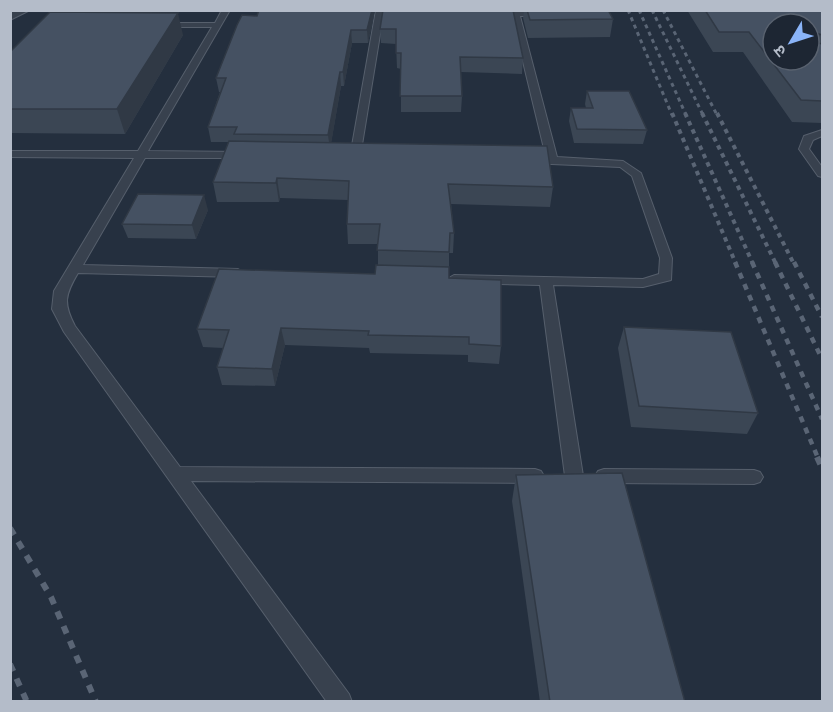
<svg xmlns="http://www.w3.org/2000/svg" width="833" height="712" font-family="Karla,'Noto Sans Devanagari',sans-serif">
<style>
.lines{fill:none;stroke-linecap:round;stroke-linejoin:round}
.lane-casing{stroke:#565f6c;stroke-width:2}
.street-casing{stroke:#565f6c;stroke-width:2}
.lane{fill:#38414e;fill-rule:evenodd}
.street{fill:#38414e;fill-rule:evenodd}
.rail-far3{stroke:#5a6575;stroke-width:3;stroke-dasharray:4 4;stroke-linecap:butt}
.rail-far2{stroke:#5a6575;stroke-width:4;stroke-dasharray:4.5 4.5;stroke-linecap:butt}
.rail-far1{stroke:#5a6575;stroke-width:4.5;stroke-dasharray:6 6;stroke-linecap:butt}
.rail{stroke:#5a6575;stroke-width:6;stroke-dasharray:8 8;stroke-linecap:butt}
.wall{fill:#3b4654}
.shaded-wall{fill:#303945}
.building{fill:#455162;stroke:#303945;stroke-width:1.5;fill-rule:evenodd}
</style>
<rect width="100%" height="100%" fill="#242f3e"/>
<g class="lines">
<defs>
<g id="lane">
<path d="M222 10H230L148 151 244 152 249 155 244 158H145L83 265 238 269 245 273 238 277 78 273C65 295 63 303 75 326L180 467 535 469 541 471 544 476 541 481 535 483 191 481 349 694 352 702H327L64 332 52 309 54 291 134 158 10 157V151H138L212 27H161L157 25 161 23H215Z"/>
<polygon points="376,10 384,10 360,157 355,160 350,157"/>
<polygon points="519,10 546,14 542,16 520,16 557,157 623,161 641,173 672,258 671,280 643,287 553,285 583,476 580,481 574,483 568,481 565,476 540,285 454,283 447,279 454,275 643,279 659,274 660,258 632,176 620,167 529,163 524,160 529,157 546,157 512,16 494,15 490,13 494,11"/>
<polygon points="822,130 822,136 813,140 809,149 822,167 822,177 818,176 799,149 804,136"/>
<polygon points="604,469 754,470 760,472 763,477 760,482 754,484 604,483 598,481 595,476 598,471"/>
</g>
<polygon id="street" points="10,10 30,10 10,20"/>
</defs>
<use href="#lane" class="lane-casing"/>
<use href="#street" class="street-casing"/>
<use href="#lane" class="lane"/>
<use href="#street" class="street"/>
<g class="rail-far3">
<polyline points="628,10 672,115"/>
<polyline points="639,10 686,115"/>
<polyline points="652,10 703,115"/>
<polyline points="663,10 717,115"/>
</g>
<g class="rail-far2">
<polyline points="672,113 736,264"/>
<polyline points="685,113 753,264"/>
<polyline points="702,113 776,264"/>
<polyline points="717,113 794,264"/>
</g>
<g class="rail-far1">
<polyline points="735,262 818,458"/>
<polyline points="752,262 822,419"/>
<polyline points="775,262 822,359"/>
<polyline points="794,262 822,317"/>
</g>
<g class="rail">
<polyline points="817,457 822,468"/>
<polyline points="10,528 51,597 96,702"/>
<polyline points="10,664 27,702"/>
</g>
</g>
<g class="wall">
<polygon points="46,10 61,10 57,12 183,35 125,134 10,133 10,52 55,12"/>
<polygon points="259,10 375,10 368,43 352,43 344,86 341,86 331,143 553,187 550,207 451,204 454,233 453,253 449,253 449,278 501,346 499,364 468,362 468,355 370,353 369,348 285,345 275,386 222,385 217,367 223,348 203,347 197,329 375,274 378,265 378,244 348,244 347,224 348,200 280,198 279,202 217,202 213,182 229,142 211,142 208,127 220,92 219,92 216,78 257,16"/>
<polygon points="383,10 523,58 522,74 461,72 462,96 461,112 401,112 401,69 397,68 396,44 381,43 380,29"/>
<polygon points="524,10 608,10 613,19 610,37 528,38 523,18"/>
<polygon points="687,10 822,10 822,123 792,122 743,52 713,52"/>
<polygon points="587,91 647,130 643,144 574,143 569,121 571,108 586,108 585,104"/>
<polygon points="208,210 196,239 128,238 122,224"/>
<polygon points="624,327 758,413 747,434 631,427 618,348"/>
<polygon points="516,475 685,702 540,702 512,501"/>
</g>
<g class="shaded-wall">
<polygon points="372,10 375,10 368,43 367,30"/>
<polygon points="178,13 183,35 125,134 117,109"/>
<polygon points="351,30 352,43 344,86 343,72"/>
<polygon points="340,72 341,86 330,150 328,135"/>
<polygon points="277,178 280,198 279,202 276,183"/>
<polygon points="204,195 208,210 196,239 192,225"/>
<polygon points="281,328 285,345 275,386 272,369"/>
</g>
<g class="building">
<polygon points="259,10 372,10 367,30 351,30 343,72 340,72 328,135 234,134 237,127 208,127 226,78 216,78 237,25 242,15 257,16"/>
<polygon points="383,10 513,10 523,58 460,57 462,96 400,96 401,53 396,53 396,29 380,29"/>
<polygon points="527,10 608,10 613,19 530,20"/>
<path d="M705 10H822V35L816 33 812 41 822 44V101L801 100 749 32H719ZM773 24H809V60H773Z"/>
<polygon points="50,12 178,13 117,109 10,109 10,52"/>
<polygon points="587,91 629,91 647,130 577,129 571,108 593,108"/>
<polygon points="229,141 547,146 553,187 448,184 454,233 450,233 449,252 377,250 380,224 347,224 349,181 277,178 276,183 213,182"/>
<polygon points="138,194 204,195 192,225 122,224"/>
<polygon points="376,265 449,267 449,278 501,280 501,346 469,344 469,337 368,335 369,331 281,328 272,369 217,367 229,330 197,329 219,269 375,274"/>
<polygon points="624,327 731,332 758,413 639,406"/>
<polygon points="622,473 685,702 550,702 516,475"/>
</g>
<rect width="833" height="712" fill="none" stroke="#b4bcc9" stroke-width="24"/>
<g transform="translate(791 42) rotate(231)"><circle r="28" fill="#1d2633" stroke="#59626f" stroke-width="1.5"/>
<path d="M0-4.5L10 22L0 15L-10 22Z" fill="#8ab4f8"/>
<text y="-9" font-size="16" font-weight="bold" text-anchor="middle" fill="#b4bcc9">उ</text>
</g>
</svg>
